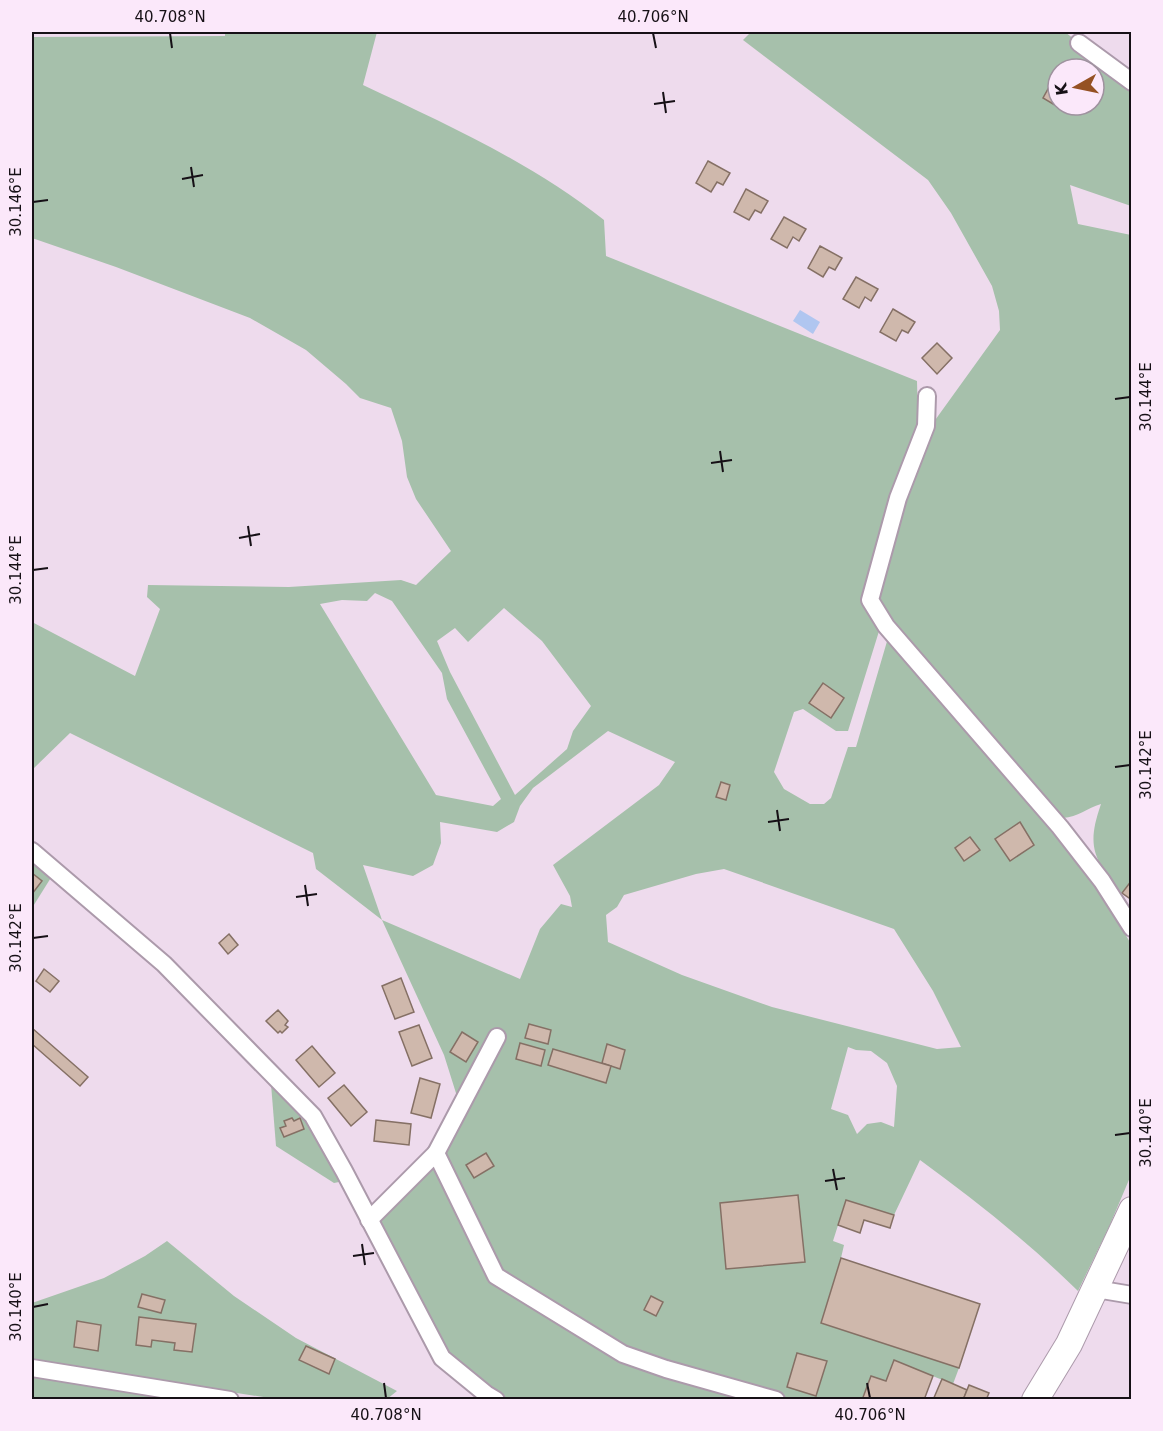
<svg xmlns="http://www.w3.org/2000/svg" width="1163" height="1431" font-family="'DejaVu Sans',sans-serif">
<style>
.green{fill:#a6c0ab;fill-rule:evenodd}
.water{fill:#b0c6f0}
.building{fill:#cfb8ac;stroke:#857065;stroke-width:1.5}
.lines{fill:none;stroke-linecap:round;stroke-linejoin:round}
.street-casing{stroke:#ac9aab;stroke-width:20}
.primary-casing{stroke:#ac9aab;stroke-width:28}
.street{stroke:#fff;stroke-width:16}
.primary{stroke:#fff;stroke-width:26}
.ticks{fill:none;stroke:#161016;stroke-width:2}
.neatline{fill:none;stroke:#161016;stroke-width:2}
.ticks-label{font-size:15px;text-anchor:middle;fill:#161016}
</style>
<rect width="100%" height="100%" fill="#eedbed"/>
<g class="green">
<path d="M225 32H377L363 85C446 124 532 163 604 220L606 256 917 381 918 422 901 469 864 596 880 628 848 731H836L803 709 794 712 774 772 784 789 810 804H824L831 798 848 747H856L888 638 1074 857 1108 905 1131 944V1175L1109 1227 1078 1291C1029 1243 975 1200 920 1160L894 1215 846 1200 833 1241 844 1245 841 1258 821 1323 959 1368 953 1384 894 1361 886 1381 871 1376 862 1399H496L442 1358 369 1220 436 1153 461 1109 444 1055 382 920 316 869 313 853 70 733 32 770V622L135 676 160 609 147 597 148 585 289 587 401 580 416 585 451 551 416 499 407 477 402 441 391 408 360 398 346 384 306 350 250 318 116 267 32 238V37L225 36ZM375 593 392 601 442 673 447 699 501 799 493 806 436 795 320 604 342 600 367 601ZM504 608 542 641 591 706 573 731 567 749 515 795 450 672 437 641 455 628 468 642ZM608 731 675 762 659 785 553 865 570 896 572 907 561 904 540 929 520 979 382 920 363 865 413 876 433 865 441 843 440 822 497 832 514 822 520 806 533 788ZM724 869 894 929 933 991 961 1047 937 1049 772 1007 682 975 608 942 606 915 617 907 624 895 696 874ZM848 1047 856 1050 871 1051 887 1063 897 1086 894 1127 881 1122 867 1124 857 1134 848 1115 831 1109Z"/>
<path d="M751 32H1065L1079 43 1075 50 1131 91V206L1070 185 1078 224 1131 235 1132 880 1120 896C1096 858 1085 850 1101 804 1087 808 1078 817 1063 818L884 613 877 597 902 506 933 423 1000 330 999 311 992 286 951 213 928 180 743 40ZM1058 69H1094V105H1058Z"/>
<polygon points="32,857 52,876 32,908"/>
<polygon points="271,1084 317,1133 344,1181 334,1183 276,1146"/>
<polygon points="167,1241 234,1296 296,1338 397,1391 387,1399 276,1399 32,1361 32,1303 104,1278 145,1256"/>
<polygon points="32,1375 186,1399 32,1399"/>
</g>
<polygon class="water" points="800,310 820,322 813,334 793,321"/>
<g class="building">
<polygon points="1058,71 1058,105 1065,105 1063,110 1043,98"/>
<polygon points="708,161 730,173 723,185 717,182 711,192 696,183"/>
<polygon points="746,189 768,201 761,213 755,210 749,220 734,212"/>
<polygon points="784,217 806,229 799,241 793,237 787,248 771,239"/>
<polygon points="820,246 842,258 835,270 829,267 823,277 808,268"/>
<polygon points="856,277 878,289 871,301 865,297 859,308 843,299"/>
<polygon points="893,309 915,322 908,333 902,330 896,341 880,332"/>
<polygon points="937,343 952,358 937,374 922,358"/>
<polygon points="823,683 844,698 831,718 809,703"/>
<polygon points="721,782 730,785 726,800 716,797"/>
<polygon points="1020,822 1034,845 1010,861 995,839"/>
<polygon points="970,837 980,850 964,861 955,848"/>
<polygon points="32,873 42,881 32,894"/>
<polygon points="1132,880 1132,900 1122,893"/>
<polygon points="229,934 238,945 228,954 219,943"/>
<polygon points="44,969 59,981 50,992 36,981"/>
<polygon points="401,978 414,1012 395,1019 382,986"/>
<polygon points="278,1010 288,1021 285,1025 288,1027 282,1033 280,1031 278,1033 266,1021"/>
<polygon points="529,1024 551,1030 548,1044 525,1038"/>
<polygon points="419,1025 432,1058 412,1066 399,1032"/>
<polygon points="32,1028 88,1077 80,1086 32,1044"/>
<polygon points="462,1032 478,1042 466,1062 450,1052"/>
<polygon points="520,1043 545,1050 541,1066 516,1059"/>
<polygon points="607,1044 625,1050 620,1069 602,1063"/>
<polygon points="312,1046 335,1073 319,1087 296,1060"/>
<polygon points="553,1049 611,1066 606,1083 548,1065"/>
<polygon points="420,1078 440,1084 431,1118 411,1113"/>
<polygon points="344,1085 367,1112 351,1126 328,1098"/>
<polygon points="292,1118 294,1121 300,1118 304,1129 284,1137 280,1128 286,1126 284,1121"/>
<polygon points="376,1120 411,1124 409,1145 374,1141"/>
<polygon points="486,1153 494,1166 474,1178 466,1165"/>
<polygon points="798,1195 805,1262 726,1269 720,1203"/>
<polygon points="846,1200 894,1215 890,1228 864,1220 860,1233 838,1225"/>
<polygon points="841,1258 980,1304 959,1368 821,1323"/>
<polygon points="142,1294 165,1300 161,1313 138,1307"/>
<polygon points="651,1296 663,1302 656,1316 644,1310"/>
<polygon points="139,1317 196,1324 192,1352 174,1350 175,1343 152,1340 151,1347 136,1345"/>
<polygon points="77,1321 101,1325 98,1351 74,1347"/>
<polygon points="306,1346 335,1359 329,1374 299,1360"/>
<polygon points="797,1353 827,1361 816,1396 787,1387"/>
<polygon points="894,1360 933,1376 924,1400 862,1400 871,1376 886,1381"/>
<polygon points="942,1379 967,1390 963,1400 933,1400"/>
<polygon points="969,1385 989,1393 986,1400 963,1400"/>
</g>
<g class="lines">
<defs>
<g id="street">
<polyline points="1079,43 1132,82"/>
<polyline points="927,396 926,426 898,498 870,600 886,626 1060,827 1102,881 1132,928"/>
<polyline points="32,851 164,964 313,1116 344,1171 442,1358 486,1394 496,1400"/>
<polyline points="436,1153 497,1037"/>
<polyline points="369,1220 436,1153 496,1276 623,1354 666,1369 776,1400"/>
<polyline points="1096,1289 1132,1295"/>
<polyline points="32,1368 230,1400"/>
</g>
<polyline id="primary" points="1035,1400 1069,1344 1132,1210"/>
</defs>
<use href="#street" class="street-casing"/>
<use href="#primary" class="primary-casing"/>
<use href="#street" class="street"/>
<use href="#primary" class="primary"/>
</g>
<path class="ticks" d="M170 33 172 48M653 33 656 48M663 92 666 113M654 104 675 101M191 167 194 187M182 179 203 175M33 202 48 200M1115 399 1130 397M720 451 723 472M711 463 732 460M248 526 251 546M239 538 260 534M33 570 48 568M1115 767 1130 765M777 810 780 831M768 822 789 819M305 885 308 906M296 897 317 894M33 938 48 936M1115 1135 1130 1133M833 1169 837 1190M825 1181 845 1178M362 1244 365 1265M353 1256 374 1253M33 1307 48 1304M384 1383 386 1398M867 1383 870 1398"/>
<rect width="1163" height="1431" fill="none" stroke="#fbe8fa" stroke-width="66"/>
<g transform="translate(1076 87) rotate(261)"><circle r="28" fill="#fbe8fa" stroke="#9f929f" stroke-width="1.5"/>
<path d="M0-4.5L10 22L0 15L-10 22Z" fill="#955123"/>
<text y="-9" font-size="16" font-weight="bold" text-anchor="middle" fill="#161016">K</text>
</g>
<rect x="33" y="33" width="1097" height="1365" class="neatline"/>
<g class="ticks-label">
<text x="170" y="22">40.708°N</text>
<text x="653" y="22">40.706°N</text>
<text transform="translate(16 202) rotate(-90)" y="5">30.146°E</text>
<text transform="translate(1146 397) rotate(-90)" y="5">30.144°E</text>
<text transform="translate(16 570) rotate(-90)" y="5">30.144°E</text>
<text transform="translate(1146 765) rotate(-90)" y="5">30.142°E</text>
<text transform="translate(16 938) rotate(-90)" y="5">30.142°E</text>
<text transform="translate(1146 1133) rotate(-90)" y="5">30.140°E</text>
<text transform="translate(16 1307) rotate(-90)" y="5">30.140°E</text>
<text x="386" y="1420">40.708°N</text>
<text x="870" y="1420">40.706°N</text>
</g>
</svg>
